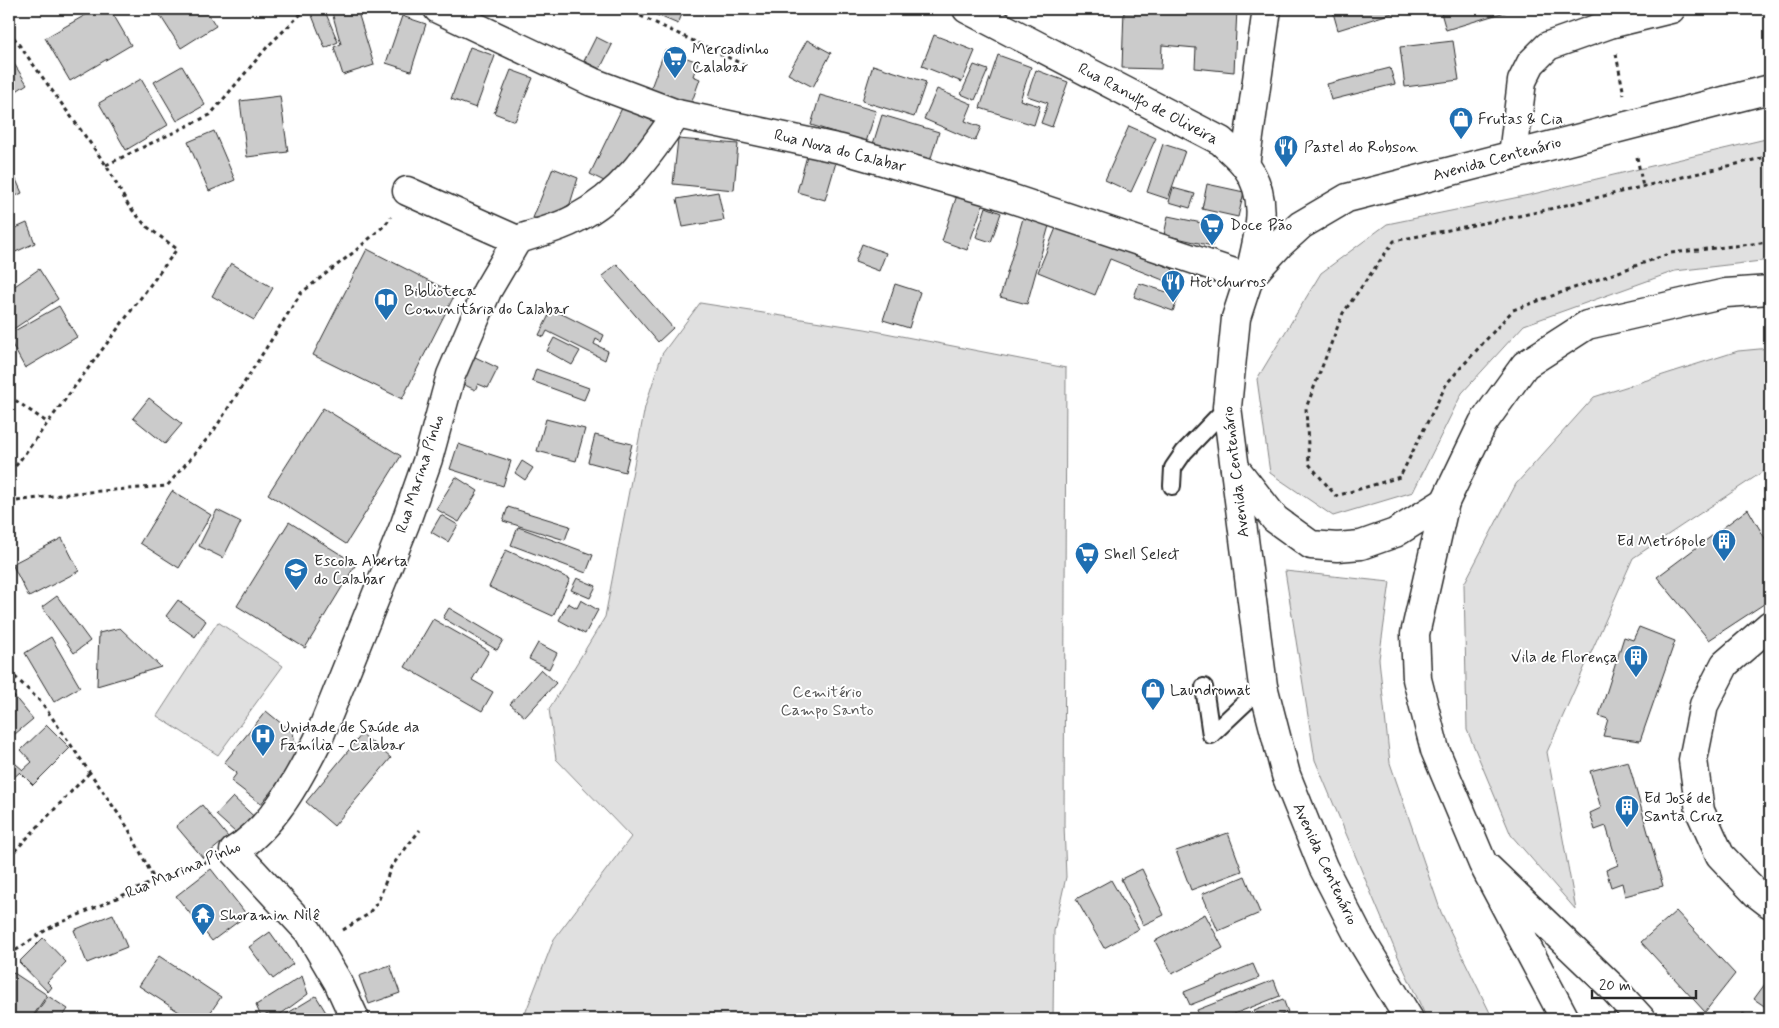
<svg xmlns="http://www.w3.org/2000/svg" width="1779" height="1028" font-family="Mynerve,sans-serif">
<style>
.green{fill:#e0e0e0;stroke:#868686}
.building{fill:#cbcbcb;stroke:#2b2b2b}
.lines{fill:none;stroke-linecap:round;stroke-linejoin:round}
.service-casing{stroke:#2b2b2b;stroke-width:20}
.minor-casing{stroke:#2b2b2b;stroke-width:31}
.tertiary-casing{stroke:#2b2b2b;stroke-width:31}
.primary-casing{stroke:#2b2b2b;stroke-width:31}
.path{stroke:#2b2b2b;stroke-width:3;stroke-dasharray:4 4;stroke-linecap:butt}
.service{stroke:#fff;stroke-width:16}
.minor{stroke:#fff;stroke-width:28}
.tertiary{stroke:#fff;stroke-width:28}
.primary{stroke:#fff;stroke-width:28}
.labels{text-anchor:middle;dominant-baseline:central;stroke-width:4;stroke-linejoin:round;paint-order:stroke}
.poi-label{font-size:16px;fill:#2b2b2b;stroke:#fff;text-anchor:start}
.street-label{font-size:16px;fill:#2b2b2b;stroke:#fff}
.park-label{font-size:16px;fill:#585858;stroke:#fff}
</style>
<rect width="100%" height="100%" fill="#fff"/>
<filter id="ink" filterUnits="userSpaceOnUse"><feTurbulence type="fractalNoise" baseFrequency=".02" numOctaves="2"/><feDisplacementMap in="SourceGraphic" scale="10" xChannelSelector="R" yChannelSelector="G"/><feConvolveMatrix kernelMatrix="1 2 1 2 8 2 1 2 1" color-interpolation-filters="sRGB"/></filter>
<g filter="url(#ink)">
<g class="green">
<polygon points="1770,138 1770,260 1675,271 1524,325 1462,393 1413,492 1333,516 1270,473 1257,379 1321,273 1387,224 1529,195"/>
<polygon points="700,303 865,329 1066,368 1064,824 1066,877 1054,931 1053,1019 523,1019 554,939 631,837 556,759 549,709 605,617 645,407 662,354"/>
<polygon points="1770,348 1770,467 1633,558 1547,752 1576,910 1511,835 1467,730 1464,584 1516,484 1594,397 1738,351"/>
<polygon points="1285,571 1390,582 1379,659 1390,763 1441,912 1493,1019 1427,1019 1395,950 1315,760"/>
<polygon points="218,622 283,666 218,755 157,716"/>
</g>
<g class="building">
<polygon points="96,9 110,9 131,45 70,81 45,38"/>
<polygon points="156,9 205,9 216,26 181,48"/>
<polygon points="320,9 324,9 338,42 325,48 311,13"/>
<polygon points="331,9 357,9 374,65 343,75 334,47 341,44"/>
<polygon points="653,9 684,9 678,24 652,13"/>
<polygon points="1124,9 1237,9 1234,72 1195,68 1196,48 1162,45 1161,69 1122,68"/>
<polygon points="1332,9 1405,9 1338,30"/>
<polygon points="1440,9 1515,9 1446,30"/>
<polygon points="402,16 426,24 411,71 386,63"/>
<polygon points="934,35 975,51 962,82 922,66"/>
<polygon points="596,37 612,45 600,69 584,61"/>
<polygon points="807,40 831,53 813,87 788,74"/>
<polygon points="1453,41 1459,80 1405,87 1400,47"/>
<polygon points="470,47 495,56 476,108 451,99"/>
<polygon points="665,50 698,62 693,76 700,79 690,107 649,93"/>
<polygon points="998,55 1031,67 1020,100 1040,106 1034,125 980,108"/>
<polygon points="9,56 27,84 9,96"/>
<polygon points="873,65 926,82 914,117 862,101"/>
<polygon points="974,65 988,70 975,100 961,94"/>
<polygon points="182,66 205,105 177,121 154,82"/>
<polygon points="1390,68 1395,84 1331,100 1327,84"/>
<polygon points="511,70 533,78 515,121 494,113"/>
<polygon points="1036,70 1068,82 1052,127 1041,123 1048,103 1027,96"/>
<polygon points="141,79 168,125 126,150 99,103"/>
<polygon points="937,89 972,104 965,121 981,127 975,141 924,119"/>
<polygon points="820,95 876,111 866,142 811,125"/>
<polygon points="280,96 288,152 247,157 240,101"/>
<polygon points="623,106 658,124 616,187 590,174"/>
<polygon points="882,115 939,132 930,161 873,144"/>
<polygon points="1129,126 1156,138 1131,192 1105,180"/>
<polygon points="214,131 235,180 209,191 188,142"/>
<polygon points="678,139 738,144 734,190 673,184"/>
<polygon points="1163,144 1185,151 1168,199 1147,192"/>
<polygon points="808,152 837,159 825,200 797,192"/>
<polygon points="9,164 22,193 9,199"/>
<polygon points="553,168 578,178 570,204 548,219 533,218"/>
<polygon points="1207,184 1244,192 1238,217 1202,209"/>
<polygon points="1173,188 1195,194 1190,208 1169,202"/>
<polygon points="718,192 724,220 683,227 677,199"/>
<polygon points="957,195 983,204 967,250 942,241"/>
<polygon points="986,207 1001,213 991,242 976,237"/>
<polygon points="1024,215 1050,222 1027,304 1000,297"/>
<polygon points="1168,216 1216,226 1212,246 1164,235"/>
<polygon points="27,223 35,243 9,255 9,231"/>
<polygon points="1058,223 1173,269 1168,282 1110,259 1095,295 1038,272"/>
<polygon points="862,244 886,253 879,271 855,262"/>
<polygon points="367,249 455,294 402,399 313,355"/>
<polygon points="231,263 273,288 254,320 212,296"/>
<polygon points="617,264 673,328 658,342 602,276"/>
<polygon points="39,269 58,299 9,332 9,290"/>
<polygon points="1139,283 1179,296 1173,311 1134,297"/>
<polygon points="895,284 920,292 909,328 883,320"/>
<polygon points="59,306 77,337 25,368 9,339 9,334"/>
<polygon points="552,309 604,335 601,342 596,339 594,344 608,351 605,360 547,331 544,337 539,335"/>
<polygon points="554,338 580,351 572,365 547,351"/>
<polygon points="473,356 498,368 488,388 478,384 475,390 459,382"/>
<polygon points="536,369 589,388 584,400 532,381"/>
<polygon points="149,398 182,424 165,444 133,418"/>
<polygon points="323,408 401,456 346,544 268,494"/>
<polygon points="546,419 585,429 576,461 537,451"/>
<polygon points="595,435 632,444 625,472 588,462"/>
<polygon points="458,444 511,461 503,486 450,469"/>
<polygon points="522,461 533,468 525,480 515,473"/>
<polygon points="456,477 478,491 459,522 436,509"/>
<polygon points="172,491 211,515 179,568 140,543"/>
<polygon points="508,507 570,526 565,540 503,521"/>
<polygon points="1748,509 1770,547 1770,600 1709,640 1657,577"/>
<polygon points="217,510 241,522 223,558 199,546"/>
<polygon points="441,515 458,525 448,542 431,532"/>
<polygon points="289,522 356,564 305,648 237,606"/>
<polygon points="518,527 593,555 586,573 511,545"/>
<polygon points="62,538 79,571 29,597 12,564"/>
<polygon points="506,550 570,579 553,616 489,587"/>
<polygon points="577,578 596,586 590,598 571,590"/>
<polygon points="57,596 90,641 74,653 42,607"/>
<polygon points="178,600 206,621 195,637 166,616"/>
<polygon points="581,600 598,610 585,634 559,620 568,603 577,608"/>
<polygon points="449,608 503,640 497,650 443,618"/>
<polygon points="433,619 489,651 472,680 493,692 482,711 405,667"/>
<polygon points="1639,627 1675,641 1640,741 1603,736 1608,719 1599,716 1624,637 1633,640"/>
<polygon points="120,628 161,667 97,686 99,633"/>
<polygon points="51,637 80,687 54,702 25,653"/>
<polygon points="538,643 557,653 549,669 529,659"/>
<polygon points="541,669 556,683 525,717 510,704"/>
<polygon points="9,690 33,719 9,739"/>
<polygon points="266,711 293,733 298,757 261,804 231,781 237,773 224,763"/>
<polygon points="47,725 70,748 33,785 20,772 11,780 9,778 9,758 23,770 32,762 21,750"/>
<polygon points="362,734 391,758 334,826 306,802"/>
<polygon points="1628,761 1663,886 1625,896 1622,883 1611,887 1606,870 1618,865 1606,826 1595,830 1590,813 1601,808 1590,771"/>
<polygon points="233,797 262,824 245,841 216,815"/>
<polygon points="202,805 228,837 203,858 176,826"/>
<polygon points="1228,833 1242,871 1191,890 1176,851"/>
<polygon points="211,869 247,915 212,941 176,896"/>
<polygon points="1142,869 1164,915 1143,925 1121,879"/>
<polygon points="1245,876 1260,913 1218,931 1202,894"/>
<polygon points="1111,880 1139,929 1104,948 1076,899"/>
<polygon points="1676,911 1735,974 1705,1012 1641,942"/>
<polygon points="113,914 127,947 87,963 74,930"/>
<polygon points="1205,914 1223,948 1172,974 1155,941"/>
<polygon points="270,932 293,964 273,979 249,947"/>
<polygon points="43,938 66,962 47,982 52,987 48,992 19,962"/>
<polygon points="159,956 221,997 206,1019 190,1019 139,986"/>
<polygon points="1253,964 1259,978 1190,1005 1184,992"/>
<polygon points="390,965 400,993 369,1004 359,976"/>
<polygon points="11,971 47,995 31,1019 21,1019 9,1011 9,975"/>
<polygon points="302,976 308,994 274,1019 270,1019 268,1014 261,1017 256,1005"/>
<polygon points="1770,977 1770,1010 1754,999"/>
<polygon points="1274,980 1280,996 1221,1019 1200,1019 1197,1010"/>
<polygon points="48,996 68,1009 61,1019 32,1019"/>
<polygon points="316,996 330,1019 278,1019"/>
<polygon points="1283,999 1288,1012 1272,1019 1258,1019 1254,1010"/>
<polygon points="1743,1013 1752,1019 1739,1019"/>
</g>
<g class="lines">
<defs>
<g id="service">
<polyline points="1172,486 1173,468 1184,452 1227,407"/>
<polyline points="1204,687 1211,735 1263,686"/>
</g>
<g id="minor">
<polyline points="438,9 592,82 677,114 841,149 992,192 1249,278"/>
<polyline points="1513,155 1522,81 1531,63 1548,46 1610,24 1671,9"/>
<polyline points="1245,165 1267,9"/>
<polyline points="407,191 517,240"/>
<polyline points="1770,625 1725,664 1704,705 1693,760 1700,811 1720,855 1757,894 1770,904"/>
<polyline points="1488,868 1612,987 1641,1019"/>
<path d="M355 1019 338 982 308 931 234 851C273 827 298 780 318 740L405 524 428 459 451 375 487 291 517 240C535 233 557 229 575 219 621 195 649 155 677 114"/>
</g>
<path id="tertiary" d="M967 9 1221 141C1229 149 1239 157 1246 166 1272 202 1257 238 1249 278"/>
<g id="primary">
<polyline points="1235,468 1275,519 1311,545 1337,547 1361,545 1395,533 1445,502"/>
<polyline points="1409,1019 1357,933 1323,867 1286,775 1263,686 1227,407 1236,318 1249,278 1280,244 1301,225 1347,198 1770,89"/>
<polyline points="1565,1019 1483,864 1435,750 1417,679 1415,634 1445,502 1483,423 1525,365 1587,325 1726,293 1770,290"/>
</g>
</defs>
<use href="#service" class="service-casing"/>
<use href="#minor" class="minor-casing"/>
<use href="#tertiary" class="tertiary-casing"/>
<use href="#primary" class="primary-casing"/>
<g class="path">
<polyline points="626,9 744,65"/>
<polyline points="9,31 106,165 128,205 146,226 177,249 9,475"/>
<polyline points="1616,54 1624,95"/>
<polyline points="1770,156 1533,213 1394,241 1343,313 1306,408 1309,464 1336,496 1400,477 1447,383 1513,310 1671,253 1770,242"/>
<polyline points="1637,157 1643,187"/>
<polyline points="106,165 210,115 268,46 306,9"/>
<polyline points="9,396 48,423"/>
<polyline points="9,502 75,493 167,486 213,432 301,293 354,252 385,225 391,217"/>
<polyline points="9,671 42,703 128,828 155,881"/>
<polyline points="9,857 90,772"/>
<polyline points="343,930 367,915 378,902 391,867 420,830"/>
<polyline points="9,955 49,928 155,881 206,862"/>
</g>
<use href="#service" class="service"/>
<use href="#minor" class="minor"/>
<use href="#tertiary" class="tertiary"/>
<use href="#primary" class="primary"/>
</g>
</g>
<defs>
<symbol id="supermarket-pin" viewBox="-11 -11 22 30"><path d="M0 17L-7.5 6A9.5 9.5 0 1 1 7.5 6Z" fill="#1f6fb2" stroke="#fff"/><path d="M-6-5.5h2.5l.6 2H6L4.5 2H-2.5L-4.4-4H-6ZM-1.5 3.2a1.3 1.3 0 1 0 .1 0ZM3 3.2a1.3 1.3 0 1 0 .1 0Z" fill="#fff"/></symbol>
<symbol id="shop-pin" viewBox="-11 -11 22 30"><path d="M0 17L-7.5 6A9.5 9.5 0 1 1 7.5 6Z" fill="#1f6fb2" stroke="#fff"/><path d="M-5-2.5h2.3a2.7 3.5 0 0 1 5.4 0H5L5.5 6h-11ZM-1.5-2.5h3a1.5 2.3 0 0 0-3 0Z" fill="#fff"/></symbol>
<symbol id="restaurant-pin" viewBox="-11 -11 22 30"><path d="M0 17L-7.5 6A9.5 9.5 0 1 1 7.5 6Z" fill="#1f6fb2" stroke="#fff"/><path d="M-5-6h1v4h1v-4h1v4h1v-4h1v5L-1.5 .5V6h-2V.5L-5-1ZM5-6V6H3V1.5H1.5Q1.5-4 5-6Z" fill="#fff"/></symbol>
<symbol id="library-pin" viewBox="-11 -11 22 30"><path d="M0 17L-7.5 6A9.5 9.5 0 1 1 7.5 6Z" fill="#1f6fb2" stroke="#fff"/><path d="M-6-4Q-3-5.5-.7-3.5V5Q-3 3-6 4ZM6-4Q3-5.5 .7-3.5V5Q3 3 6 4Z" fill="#fff"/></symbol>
<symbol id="building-pin" viewBox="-11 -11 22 30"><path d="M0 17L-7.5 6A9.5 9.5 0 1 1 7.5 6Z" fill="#1f6fb2" stroke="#fff"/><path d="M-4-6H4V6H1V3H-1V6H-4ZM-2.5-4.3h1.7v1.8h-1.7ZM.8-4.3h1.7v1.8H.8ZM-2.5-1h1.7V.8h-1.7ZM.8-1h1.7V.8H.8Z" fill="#fff"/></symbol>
<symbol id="school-pin" viewBox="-11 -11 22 30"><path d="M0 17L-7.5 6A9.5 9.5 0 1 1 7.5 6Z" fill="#1f6fb2" stroke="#fff"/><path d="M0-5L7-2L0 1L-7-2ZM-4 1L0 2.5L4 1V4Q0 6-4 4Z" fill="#fff"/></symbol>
<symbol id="hospital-pin" viewBox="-11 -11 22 30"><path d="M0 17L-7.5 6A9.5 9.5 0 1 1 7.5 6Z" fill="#1f6fb2" stroke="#fff"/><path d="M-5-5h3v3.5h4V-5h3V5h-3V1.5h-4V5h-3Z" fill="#fff"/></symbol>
<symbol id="temple-pin" viewBox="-11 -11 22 30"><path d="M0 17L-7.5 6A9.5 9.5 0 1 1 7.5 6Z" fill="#1f6fb2" stroke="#fff"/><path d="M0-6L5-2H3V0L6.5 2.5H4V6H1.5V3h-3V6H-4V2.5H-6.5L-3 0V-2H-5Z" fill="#fff"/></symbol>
</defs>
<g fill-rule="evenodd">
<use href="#supermarket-pin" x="661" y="44" width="28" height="38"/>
<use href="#shop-pin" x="1447" y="105" width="28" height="38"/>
<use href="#restaurant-pin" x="1272" y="133" width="28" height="38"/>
<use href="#supermarket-pin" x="1198" y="211" width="28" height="38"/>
<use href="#restaurant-pin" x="1159" y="268" width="28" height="38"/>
<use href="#library-pin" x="372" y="286" width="28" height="38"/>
<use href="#building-pin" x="1710" y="527" width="28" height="38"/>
<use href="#supermarket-pin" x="1073" y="540" width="28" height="38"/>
<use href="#school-pin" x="282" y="556" width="28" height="38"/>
<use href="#building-pin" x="1622" y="643" width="28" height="38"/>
<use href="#shop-pin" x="1139" y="676" width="28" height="38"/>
<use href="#hospital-pin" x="249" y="722" width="28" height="38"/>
<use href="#building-pin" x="1613" y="793" width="28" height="38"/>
<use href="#temple-pin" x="189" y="901" width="28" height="38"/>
</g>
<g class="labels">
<g class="poi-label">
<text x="692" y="49">Mercadinho<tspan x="692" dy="18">Calabar</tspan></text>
<text x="1478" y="119">Frutas &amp; Cia</text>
<text x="1304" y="147">Pastel do Robson</text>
<text x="1230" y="225">Doce Pão</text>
<text x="1190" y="282">Hot churros</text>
<text x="404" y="291">Biblioteca<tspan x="404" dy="18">Comunitária do Calabar</tspan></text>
<text x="1706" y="541" text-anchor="end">Ed Metrópole</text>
<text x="1104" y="554">Shell Select</text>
<text x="314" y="561">Escola Aberta<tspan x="314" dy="18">do Calabar</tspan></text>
<text x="1618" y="657" text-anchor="end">Vila de Florença</text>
<text x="1170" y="690">Laundromat</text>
<text x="280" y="727">Unidade de Saúde da<tspan x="280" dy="18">Família - Calabar</tspan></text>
<text x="1644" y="798">Ed José de<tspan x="1644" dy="18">Santa Cruz</tspan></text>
<text x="220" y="915">Shoramin Nilê</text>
</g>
<g class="street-label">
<text transform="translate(1148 104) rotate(28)">Rua Ranulfo de Oliveira</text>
<text transform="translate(840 151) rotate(14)">Rua Nova do Calabar</text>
<text transform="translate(1497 159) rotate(-15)">Avenida Centenário</text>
<text transform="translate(1236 472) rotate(-97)">Avenida Centenário</text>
<text transform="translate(420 474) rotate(-72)">Rua Marina Pinho</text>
<text transform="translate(1325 864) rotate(65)">Avenida Centenário</text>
<text transform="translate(183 870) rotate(-23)">Rua Marina Pinho</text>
</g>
<g class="park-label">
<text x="827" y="692">Cemitério<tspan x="827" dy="18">Campo Santo</tspan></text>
</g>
</g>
<rect width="1779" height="1028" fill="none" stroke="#fff" stroke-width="30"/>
<rect x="15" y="15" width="1749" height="998" fill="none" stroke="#2b2b2b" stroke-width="2" filter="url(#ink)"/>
<path d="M1592 990v8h104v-8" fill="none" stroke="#2b2b2b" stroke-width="2.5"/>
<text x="1599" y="990" font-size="15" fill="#2b2b2b" stroke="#ffffff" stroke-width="4" paint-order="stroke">20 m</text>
</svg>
